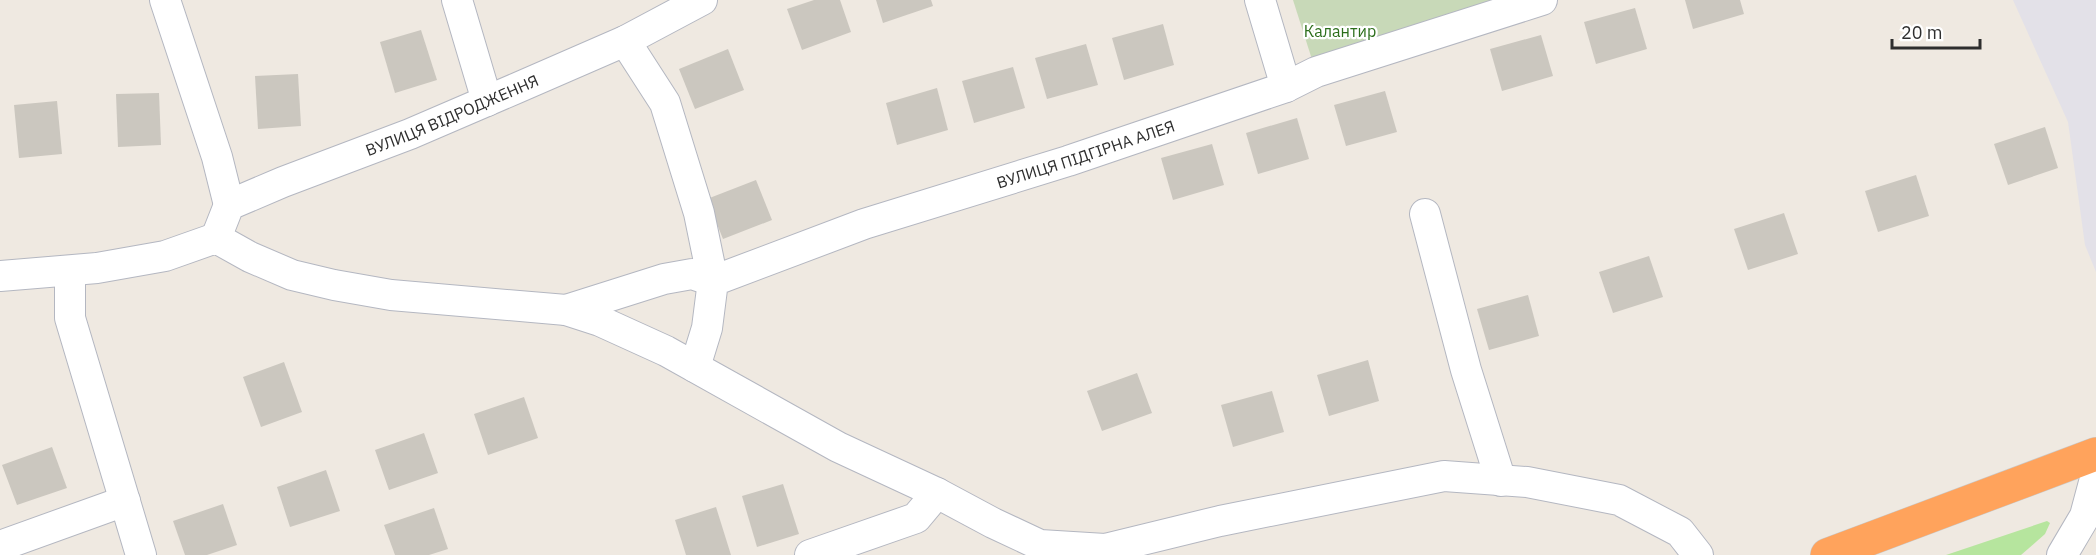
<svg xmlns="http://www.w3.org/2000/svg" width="2096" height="555" font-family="'IBM Plex Sans',sans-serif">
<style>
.industrial{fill:#e3e1e8}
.green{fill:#b6e59e}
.cemetery{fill:#c8d9b8}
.building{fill:#cbc7bf}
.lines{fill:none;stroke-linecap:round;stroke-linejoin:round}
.minor-casing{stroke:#b4b7c1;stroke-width:32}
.highway-casing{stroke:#c9c9c9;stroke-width:34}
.minor{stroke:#fff;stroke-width:30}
.highway{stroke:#ffa35c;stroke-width:33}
.labels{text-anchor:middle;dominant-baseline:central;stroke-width:4.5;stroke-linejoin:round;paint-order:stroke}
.park-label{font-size:16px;fill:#2c6e1b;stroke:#fff}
.street-label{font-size:16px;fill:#2e2e2e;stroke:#fff}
</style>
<rect width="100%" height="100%" fill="#efe9e1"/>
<polygon class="industrial" points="2013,0 2096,0 2096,272 2085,245 2068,122"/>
<polygon class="green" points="2047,521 2050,523 2045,534 2021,555 1946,555"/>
<polygon class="cemetery" points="1293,0 1539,0 1316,72"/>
<g class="building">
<polygon points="814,0 840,0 851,32 802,50 787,9"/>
<polygon points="876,0 931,0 933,6 883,23"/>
<polygon points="1685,0 1740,0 1744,14 1693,29"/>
<polygon points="1635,8 1647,49 1596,64 1584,22"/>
<polygon points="1163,24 1174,65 1124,80 1112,38"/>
<polygon points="421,30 437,80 395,93 380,42"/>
<polygon points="1541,35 1553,76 1502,91 1490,49"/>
<polygon points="1086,44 1098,85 1047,99 1035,58"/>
<polygon points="728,49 744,90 695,109 679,69"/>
<polygon points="1013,67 1025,108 974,123 962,81"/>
<polygon points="298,74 301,126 258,129 255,76"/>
<polygon points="937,88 948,130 897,145 886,103"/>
<polygon points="1385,91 1397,132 1346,146 1334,105"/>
<polygon points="159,93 161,145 118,147 116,94"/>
<polygon points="57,101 62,154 19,158 14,105"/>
<polygon points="1297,118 1309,159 1258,174 1246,133"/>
<polygon points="2045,127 2058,168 2008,185 1994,144"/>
<polygon points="1212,144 1224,185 1173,200 1161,158"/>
<polygon points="1916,175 1929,216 1878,232 1865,191"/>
<polygon points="756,180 772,220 723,239 707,199"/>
<polygon points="1784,213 1798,254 1748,270 1734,229"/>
<polygon points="1649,256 1663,297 1613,313 1599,272"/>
<polygon points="1528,295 1539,336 1489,350 1477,309"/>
<polygon points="1368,360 1379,401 1329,416 1317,375"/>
<polygon points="284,362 302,412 261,427 243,377"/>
<polygon points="1137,373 1152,413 1102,431 1087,391"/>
<polygon points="1272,391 1284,432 1233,447 1221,405"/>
<polygon points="524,397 538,438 488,455 474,414"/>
<polygon points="424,433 438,473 389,490 375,450"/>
<polygon points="52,447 67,488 17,505 2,465"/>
<polygon points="326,470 340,511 290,527 277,487"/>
<polygon points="783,484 799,534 757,547 742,496"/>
<polygon points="223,504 237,545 207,555 185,555 173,521"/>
<polygon points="716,507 731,555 686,555 675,520"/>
<polygon points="434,508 448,549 429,555 395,555 384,525"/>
</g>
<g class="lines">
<defs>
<g id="minor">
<polyline points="165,0 217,157 229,205"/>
<polyline points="457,0 487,101"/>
<polyline points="1260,0 1286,87"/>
<polyline points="1425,214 1466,370 1501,481"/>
<path id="s1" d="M216 238 229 205 283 182 410 134 517 88 625 41 702 0"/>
<polyline points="70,271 70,318 141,555"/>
<polyline points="0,276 97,268 165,256 216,238 250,257 292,275 334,285 391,295 566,310 600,321 666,351 838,447 937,493 993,523 1040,545 1105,549 1220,521 1444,476 1527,482 1619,500 1680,532 1698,555"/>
<polyline points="566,310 664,279 692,274 713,281 699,213 665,103 625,41"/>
<path id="s2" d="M695 367 707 328 713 281 864 224 1068 161 1286 87 1316 72 1542 0"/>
<polyline points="0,546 125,501"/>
<polyline points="810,555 916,518 937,493"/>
<polyline points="2062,555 2085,516 2096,475"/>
</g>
<polyline id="highway" points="1827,555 2096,454"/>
</defs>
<use href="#minor" class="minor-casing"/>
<use href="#highway" class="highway-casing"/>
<use href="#minor" class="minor"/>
<use href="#highway" class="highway"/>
</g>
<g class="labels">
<g class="park-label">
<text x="1340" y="31">Калантир</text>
</g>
<g class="street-label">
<text stroke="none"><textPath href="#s1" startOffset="276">ВУЛИЦЯ ВІДРОДЖЕННЯ</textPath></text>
<text stroke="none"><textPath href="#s2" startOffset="482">ВУЛИЦЯ ПІДГІРНА АЛЕЯ</textPath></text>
</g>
</g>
<path d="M1892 39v9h88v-9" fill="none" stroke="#2e2e2e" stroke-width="3"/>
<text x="1901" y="39" font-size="18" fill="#2e2e2e" stroke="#ffffff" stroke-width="4.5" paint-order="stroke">20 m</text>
</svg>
